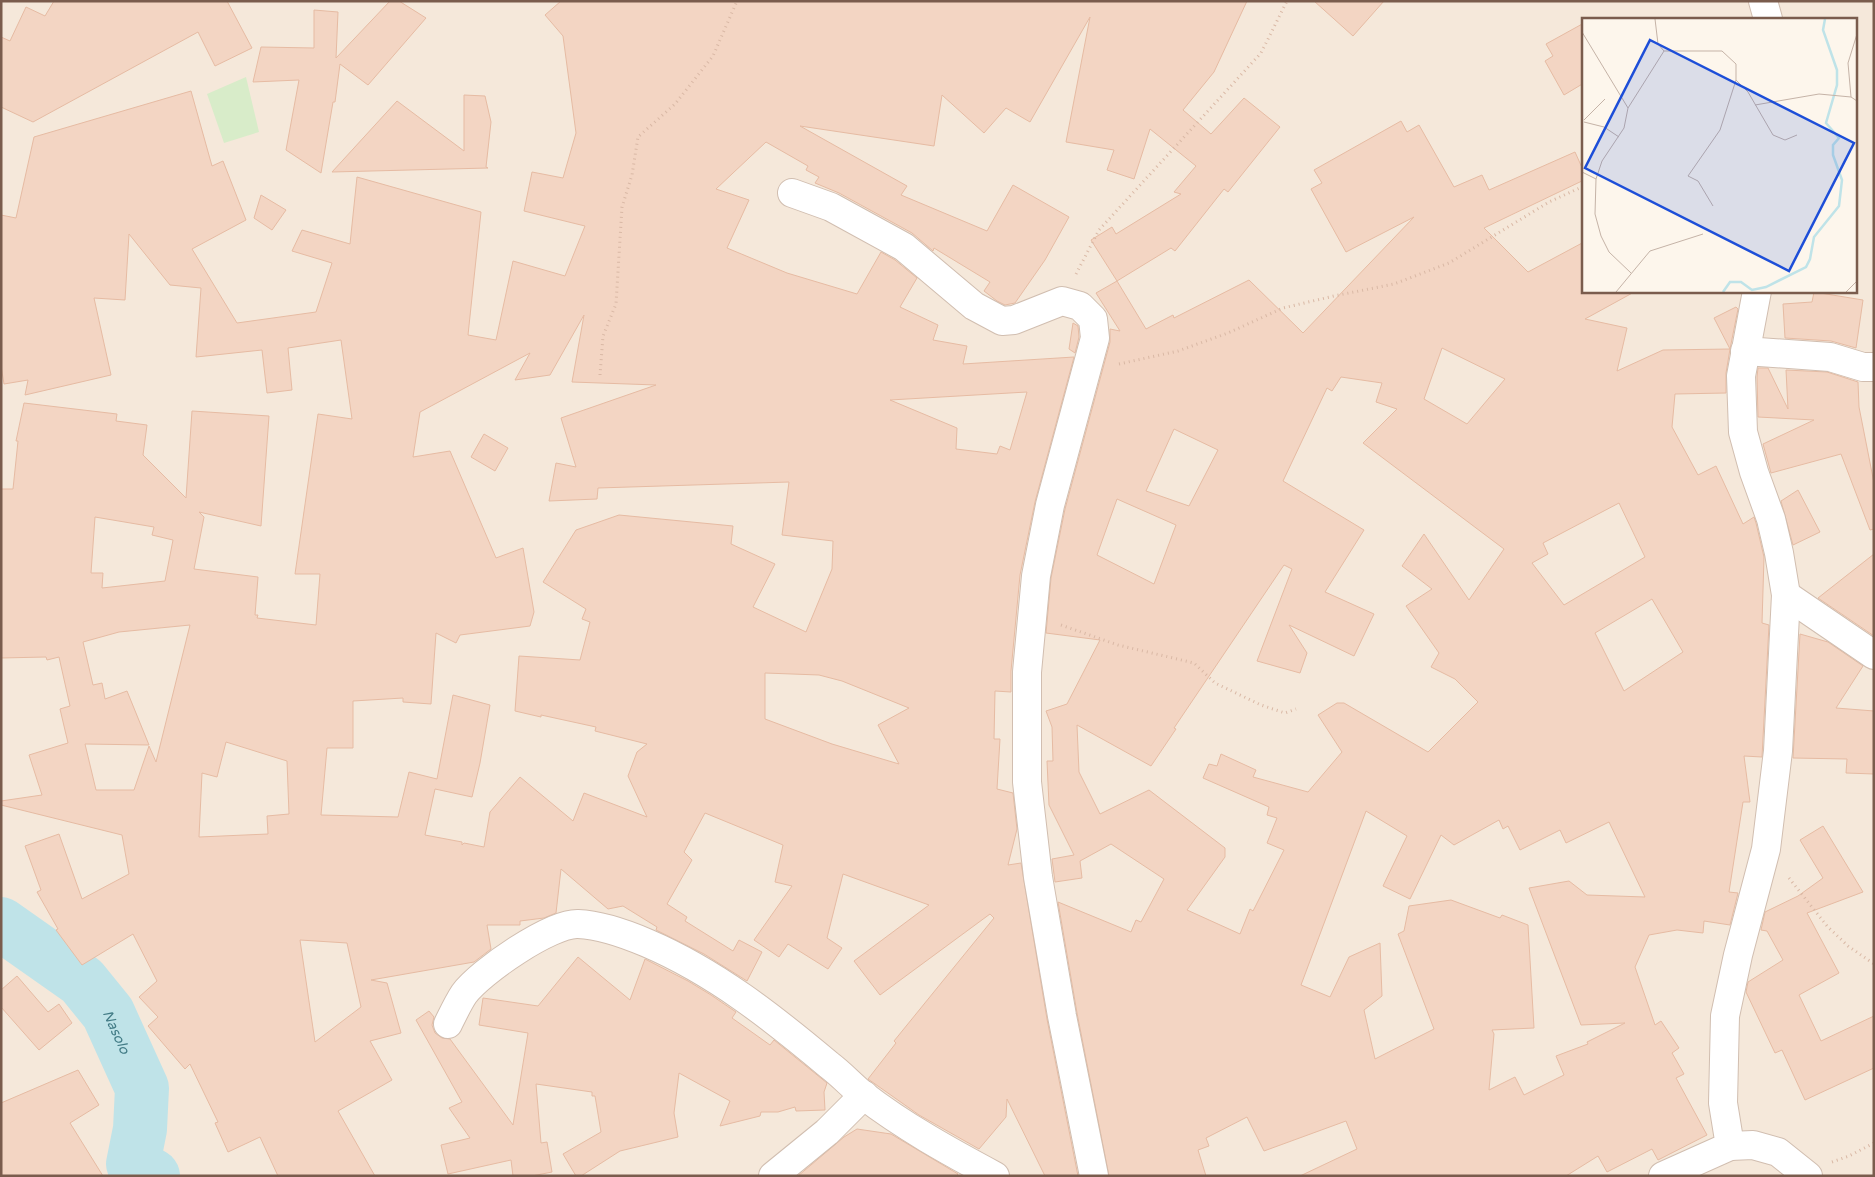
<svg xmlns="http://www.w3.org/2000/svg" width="1875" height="1177" font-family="'Varela Round',sans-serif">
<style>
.residential{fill:#f5e8da;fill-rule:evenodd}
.green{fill:#d8ecc9}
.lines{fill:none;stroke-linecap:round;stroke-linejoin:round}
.river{stroke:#bfe3e8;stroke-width:54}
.building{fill:#f3d5c3;stroke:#e6bba3;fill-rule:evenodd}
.street-casing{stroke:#d1beb0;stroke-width:30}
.path{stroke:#d9b8a5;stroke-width:3;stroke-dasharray:1 4;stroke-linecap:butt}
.street{stroke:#fff;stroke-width:28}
.labels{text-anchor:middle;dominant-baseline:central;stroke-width:4.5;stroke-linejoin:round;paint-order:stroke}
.water-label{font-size:14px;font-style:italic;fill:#437c86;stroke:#fffaf3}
.inset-river{fill:none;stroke:#bfe3e8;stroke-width:2.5}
.inset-road{fill:none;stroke:#c5b3a7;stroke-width:1}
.view{fill:#1d4ed8;fill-opacity:0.15;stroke:#1d4ed8;stroke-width:2.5}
.inset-edge{fill:none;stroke:#7a5c4d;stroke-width:2.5}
</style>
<rect width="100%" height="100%" fill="#fdf6ec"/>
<path class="residential" d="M1 1H1874V1176H1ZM1584 19H1856V291H1584Z"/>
<polygon class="green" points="246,77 259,132 224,143 207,94"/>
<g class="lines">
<path class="river" id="s1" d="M1 924 82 981 108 1013 142 1088 140 1129 133 1164 153 1176"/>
</g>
<g class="building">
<polygon points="54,1 227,1 252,48 215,66 198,32 33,122 1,107 1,37 10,41 26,7 45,16"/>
<polygon points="390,1 399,1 426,18 368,85 340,64 335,102 333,102 321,173 286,150 299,80 253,82 261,47 314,48 314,10 338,12 336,58"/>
<path d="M561 1H1247L1214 72 1183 110 1211 134 1244 98 1280 127 1228 192 1224 189 1175 251 1171 248 1117 281 1091 240 1112 227 1116 234 1181 194 1174 192 1196 166 1150 129 1134 179 1107 170 1114 150 1066 142 1090 17 1030 122 1006 108 984 133 942 95 934 146 800 126 907 186 901 195 987 231 1013 185 1069 217 1045 260 1015 303 1005 305 997 301 984 291 990 282 934 248 933 251 912 233 839 193 815 183 819 177 806 170 808 166 766 142 716 189 749 200 727 248 787 273 857 294 881 252 895 260 917 278 900 307 938 325 933 340 967 346 963 364 1074 357 1035 502 1020 575 1011 671V692L995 691 994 739H1000L997 789 1013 793 1017 829 1008 865 1021 863 1047 1019 1078 1176H1045L1007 1099 1006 1117 979 1149 919 1115 868 1079 896 1043 894 1041 994 918 990 914 880 995 854 961 929 905 843 874 827 938 842 948 828 969 788 944 779 957 754 940 792 886 775 882 783 845 705 813 684 852 692 860 667 904 687 917 685 921 733 951 739 940 762 952 747 981 704 954 656 930 657 927 623 906 608 909 561 869 556 913 544 918 520 921V925H487L491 949 474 962 371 980 387 983 401 1033 370 1041 392 1080 338 1111 375 1176H278L260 1137 228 1152 215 1123 218 1122 190 1064 185 1069 148 1026 158 1017 139 997 157 981 133 934 82 965 56 930 58 929 37 892 41 890 25 846 59 834 82 899 129 874 122 835 1 805V801L42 795 29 755 68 743 60 709 70 706 59 657 47 660 46 657 1 658V489H13L18 441H16L24 403 117 414 116 421 147 425 143 455 186 498 192 411 269 416 261 526 199 512 204 517 194 569 258 577 255 615H258L257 618 316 625 320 574H295L318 414 352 419 341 340 288 348 292 390 267 393 262 350 196 357 201 288 170 285 129 234 125 300 94 298 111 375 25 395 28 380 4 384 1 366V215L16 218 34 137 191 91 212 166 223 161 246 220 192 249 237 323 316 312 332 263 292 251 302 230 350 244 357 177 481 212 468 335 496 340 513 261 565 276 585 226 524 211 532 172 563 178 576 133 563 36 545 15ZM584 315 572 382 656 385 561 418 576 467 556 463 549 501 597 499 598 488 789 482 782 535 833 541 832 569 806 632 753 607 775 564 731 544 733 526 619 515 576 530 543 582 586 609 582 619 590 622 580 660 519 656 515 711 541 717V715L596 727 595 731 647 744 637 752 628 776 647 817 584 793 573 821 520 777 490 812 484 847 464 843 462 845V842L425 835 435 789 472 797 480 763 490 705 453 695 437 779 409 772 398 817 321 815 327 748H353V701L403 698V702L431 704 436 633 456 643 460 635 530 626 534 612 523 548 496 558 450 451 413 457 420 412 530 353 515 380 550 375ZM1027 392 1010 450 1000 446 997 454 956 449 957 428 890 400ZM95 517 154 527 152 535 173 540 165 581 102 588 103 573H91ZM190 625 156 762 149 746 134 790H96L85 744 149 745 127 691 105 699 102 683 93 685 83 642 119 632ZM765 673 819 675 842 681 909 708 878 725 899 764 832 744 765 719ZM226 742 287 761 289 814 267 816 268 834 199 837 202 773 217 777ZM300 940 347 943 361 1007 315 1042Z"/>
<polygon points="1314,1 1384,1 1353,36"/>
<polygon points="1584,23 1584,83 1564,95 1545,61 1553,56 1546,44"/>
<polygon points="464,95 485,96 491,122 486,167 488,168 332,172 397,101 464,151"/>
<path d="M1401 121 1407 132 1419 125 1454 187 1482 175 1489 190 1575 152 1584 172V180L1484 228 1528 272 1584 242V291H1636L1585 319 1627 328 1617 371 1663 350 1730 349 1726 373V393L1675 394 1672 427 1698 475 1716 466 1743 524 1754 517 1756 523 1764 557 1762 623 1769 625 1762 757 1744 756 1750 802H1743L1729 892 1738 893 1730 925 1704 921 1703 933 1677 930 1649 935 1635 967 1655 1025 1661 1021 1679 1048 1672 1053 1684 1074 1676 1078 1707 1135 1658 1160 1652 1149 1607 1172 1598 1156 1566 1176H1300L1357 1149 1346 1121 1264 1151 1247 1117 1206 1138 1209 1146 1198 1150 1206 1176H1109L1077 1013 1058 902 1131 932 1136 920 1141 922 1164 879 1111 844 1080 861 1082 878 1055 882 1052 859 1074 855 1049 805 1047 761H1053L1052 727 1046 711 1067 704 1100 640 1046 633 1051 578 1065 509 1110 342V329L1120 331 1096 293 1117 281 1146 329 1173 315 1174 318 1249 280 1303 333 1414 217 1346 252 1311 189 1322 183 1314 170ZM1442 348 1505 379 1467 424 1424 399ZM1341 377 1382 383 1376 402 1397 409 1363 443 1504 549 1469 600 1424 534 1402 566 1432 589 1406 606 1439 653 1431 667 1455 679 1478 702 1428 752 1344 703H1337L1318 715 1342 752 1308 792 1253 777 1256 770 1221 754 1217 766 1209 764 1203 778 1269 807 1267 815 1277 818 1267 843 1284 850 1253 911 1250 909 1240 934 1187 910 1225 857V848L1149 790 1100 814 1079 772 1077 725 1151 766 1176 729 1174 728 1284 565 1292 569 1257 661 1300 673 1307 653 1289 625 1354 656 1374 614 1325 592 1364 530 1283 481 1327 388 1332 391ZM1174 429 1218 450 1189 506 1146 491ZM1117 499 1176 525 1154 584 1097 555ZM1619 503 1645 557 1564 605 1532 563 1548 554 1543 543ZM1652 599 1683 652 1624 691 1595 633ZM1366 811 1407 836 1383 886 1410 899 1441 835 1454 845 1499 820 1503 829 1508 826 1520 850 1560 830 1566 843 1609 822 1645 897 1587 895 1569 881 1529 888 1581 1025 1625 1023 1587 1042 1588 1044 1556 1056 1564 1075 1524 1095 1515 1077 1489 1090 1494 1034 1492 1030 1534 1028 1528 925 1502 915 1500 918 1451 900 1409 906 1404 931 1398 934 1434 1029 1375 1059 1364 1010 1382 996 1380 943 1349 957 1330 997 1301 985Z"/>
<polygon points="261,195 286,210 272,230 254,218"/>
<polygon points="1814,292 1863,300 1856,348 1831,341 1785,338 1783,304 1812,302"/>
<polygon points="1736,307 1738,309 1730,349 1714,318"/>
<polygon points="1073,323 1078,326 1079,337 1075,353 1069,349"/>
<polygon points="1758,368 1768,368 1788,409 1786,370 1827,372 1858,382 1859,407 1874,483 1874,529 1870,530 1841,454 1771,473 1763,444 1814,420 1758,417 1757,377"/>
<polygon points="484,434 508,448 495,471 471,457"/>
<polygon points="1798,490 1820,532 1793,545 1781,501"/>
<polygon points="1874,554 1874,636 1818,598"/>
<polygon points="1800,634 1828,642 1863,666 1836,708 1874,711 1874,774 1846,773 1847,759 1793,758"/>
<polygon points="1823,826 1863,892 1807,913 1839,973 1799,995 1821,1041 1874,1016 1874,1068 1805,1100 1782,1050 1775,1053 1746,992 1748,982 1783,960 1767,931 1761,930 1765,912 1798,896 1823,878 1800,840"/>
<polygon points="578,957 630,1000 645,959 688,981 711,995 736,1012 732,1018 770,1045 774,1040 827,1083 824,1092 825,1110 796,1111 795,1107 778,1112 761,1112 760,1116 720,1126 730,1101 679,1073 674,1113 678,1137 620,1151 581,1176 576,1176 563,1154 601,1132 595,1096 592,1096 592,1092 536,1084 541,1143 547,1142 552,1172 532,1176 513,1176 511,1160 448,1174 441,1145 470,1138 449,1108 462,1102 416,1020 429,1011 434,1017 432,1025 435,1033 442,1038 450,1039 513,1125 528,1033 479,1025 483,998 538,1006"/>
<polygon points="17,976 48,1012 59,1004 72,1023 39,1050 1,1007 1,990"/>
<polygon points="78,1070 99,1105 70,1123 103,1176 1,1176 1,1103"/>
<polygon points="857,1129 891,1134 958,1174 956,1176 798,1176 844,1137"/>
</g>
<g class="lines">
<defs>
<g id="street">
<polyline points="1763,1 1768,19"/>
<polyline points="792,193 831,207 904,247 974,306 1002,321 1014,320 1062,301 1080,306 1093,319 1095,338 1050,505 1036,576 1027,672 1027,782 1038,877 1062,1016 1094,1176"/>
<polyline points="1745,351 1830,357 1863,367 1874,367"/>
<polyline points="1786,595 1874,655"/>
<path d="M448 1024C453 1014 458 1003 464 994 480 972 551 923 578 924 602 925 626 934 647 943 715 972 773 1018 829 1065 841 1074 851 1085 863 1095 903 1126 950 1152 995 1176"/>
<polyline points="1730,1146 1753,1145 1778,1152 1808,1176"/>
<polyline points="773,1176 827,1132 864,1095"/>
<polyline points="1663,1176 1730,1146 1723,1103 1725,1016 1738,955 1766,849 1778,751 1786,595 1779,553 1771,519 1754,472 1743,432 1741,376 1757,291"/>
</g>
</defs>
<use href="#street" class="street-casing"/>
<g class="path">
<polyline points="1076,274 1099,230 1261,53 1287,1"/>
<polyline points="1119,364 1178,351 1228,333 1283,308 1334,296 1394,284 1449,263 1549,202 1584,186"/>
<polyline points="600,375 603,336 616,304 622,207 632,175 638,137 675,104 713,56 737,1"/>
<polyline points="1061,625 1118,645 1194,663 1215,683 1261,705 1285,713 1296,709"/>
<polyline points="1789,878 1827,926 1848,946 1874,964"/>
<polyline points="1832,1162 1849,1156 1874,1143"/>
</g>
<use href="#street" class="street"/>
</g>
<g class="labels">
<g class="water-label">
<text stroke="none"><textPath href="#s1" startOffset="161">Nasolo</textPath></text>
</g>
</g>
<g transform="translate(1582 18)">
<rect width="275" height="275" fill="#fdf6ec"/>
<path class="inset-river" d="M141 274 148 264H159L170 272 184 269 224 249 228 241 232 219 257 188 260 162 251 137V127L257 120 244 105 255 67V52L241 12 243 1"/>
<path class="inset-road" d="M73 1 76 26 82 33M0 14 46 90M154 62 166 74 191 117 203 122 215 117M269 79 266 45 275 16M173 87 237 76 269 79 275 83M2 102 23 81M2 104 22 109 37 119M0 154 14 161M49 255 27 234 19 218 13 196 14 161 20 143 42 110 46 90 82 33H140L154 46V62L138 112 106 158 116 163 131 188M34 274 68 233 121 216M264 274 275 263"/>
<path class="view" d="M68 22 272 125 207 253 3 150Z"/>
<rect width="275" height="275" class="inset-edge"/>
</g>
<rect width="1875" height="1177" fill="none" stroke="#7a5c4d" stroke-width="5"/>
</svg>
